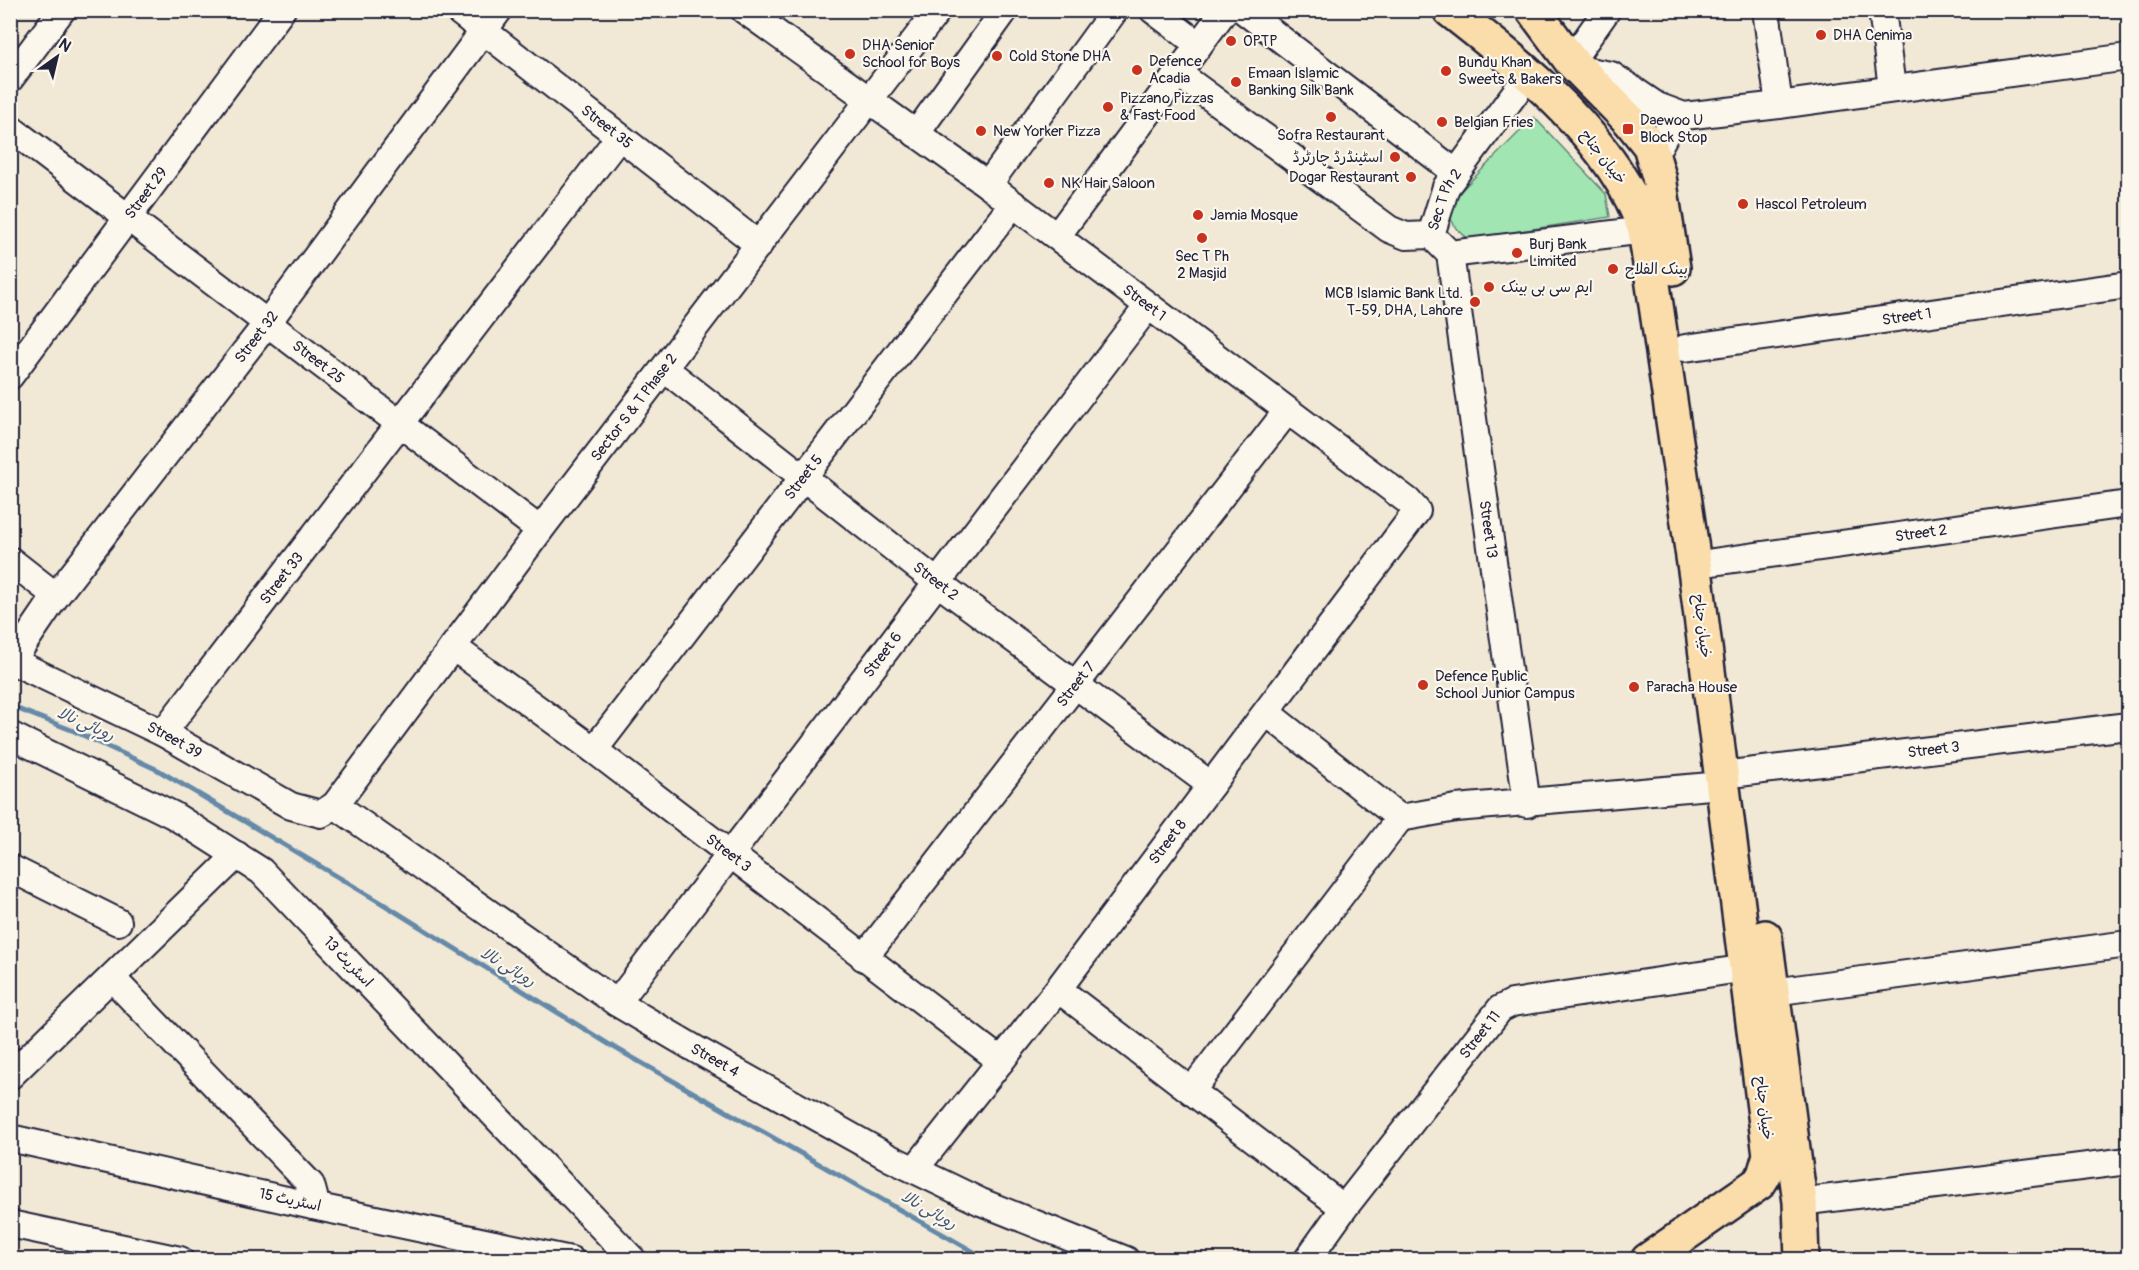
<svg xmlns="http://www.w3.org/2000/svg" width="2139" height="1270" font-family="Pangolin,'Playpen Sans Arabic',sans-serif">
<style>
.green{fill:#a0e5b2;stroke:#618476;stroke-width:1.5}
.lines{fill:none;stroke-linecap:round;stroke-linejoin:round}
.stream{stroke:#6589a8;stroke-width:5}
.minor-casing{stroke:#22223b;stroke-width:30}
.major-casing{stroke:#22223b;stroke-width:38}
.minor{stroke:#fbf7ec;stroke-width:26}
.major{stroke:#faddab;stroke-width:33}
.poi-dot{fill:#c8321e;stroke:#fbf7ec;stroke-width:2}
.labels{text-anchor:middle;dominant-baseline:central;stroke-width:4.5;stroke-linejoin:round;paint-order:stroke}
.poi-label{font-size:15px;fill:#22223b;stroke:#fbf7ec;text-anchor:start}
.street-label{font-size:15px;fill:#22223b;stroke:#fbf7ec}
.water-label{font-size:16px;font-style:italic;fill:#435672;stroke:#fbf7ec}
</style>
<rect width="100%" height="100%" fill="#f1e8d6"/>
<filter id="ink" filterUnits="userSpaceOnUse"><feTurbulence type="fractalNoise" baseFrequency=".0167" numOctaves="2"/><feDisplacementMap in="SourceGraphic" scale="12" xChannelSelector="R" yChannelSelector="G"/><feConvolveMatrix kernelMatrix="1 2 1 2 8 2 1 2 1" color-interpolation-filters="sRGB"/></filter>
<g filter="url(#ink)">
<path class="green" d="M1534 117 1606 194 1610 217 1469 239C1458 232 1447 218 1447 205Z"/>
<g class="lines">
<polyline class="stream" points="10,706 74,731 158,770 380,902 610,1045 988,1260"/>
<defs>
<g id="minor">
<path id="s1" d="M457 10 759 245"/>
<path id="s2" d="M744 10 988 185 1408 501 1417 511 1058 989 915 1169"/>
<polyline points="1153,10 1199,45"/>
<polyline points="1243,10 1455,172"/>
<polyline points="1766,10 1779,105"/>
<polyline points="1882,10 1892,88"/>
<polyline points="1571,61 1607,10"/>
<polyline points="1577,69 1611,75 1657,106 1684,116 1779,105 2128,57"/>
<polyline points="1179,74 1389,229 1406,236 1431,235"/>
<polyline points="10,79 62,10"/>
<path id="s3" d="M10 128 540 530"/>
<polyline points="916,134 1005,10"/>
<polyline points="1654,155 1666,133 1684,116"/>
<polyline points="988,185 1115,10"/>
<path id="s4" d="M1431 235 1446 187 1529 74"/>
<polyline points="1057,236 1225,10"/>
<polyline points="1438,242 1450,254 1645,230"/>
<path id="s5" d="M1450 254 1527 804"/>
<path id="s6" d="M1685 348 2128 285"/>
<path id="s7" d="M665 369 938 583 1211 785"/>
<path id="s8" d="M10 376 282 10"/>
<polyline points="10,560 56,596"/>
<path id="s9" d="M1713 562 2128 504"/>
<path id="s10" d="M453 647 594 750 1001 1061"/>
<path id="s11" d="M10 660 163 733 291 806 321 814 335 805 540 530 938 10"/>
<path id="s12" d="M12 661 56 596 268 322 499 10"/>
<polyline points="1267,713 1400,818 1456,808 1722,785"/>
<path id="s13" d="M163 733 619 137"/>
<polyline points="10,735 173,815 261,871 633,1260"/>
<path id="s14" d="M594 750 1013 204"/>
<path id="s15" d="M1739 773 2128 726"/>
<path id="s16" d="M335 805 617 1003 697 1050 890 1158 981 1202 1126 1260"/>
<polyline points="10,868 118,922"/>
<path id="s17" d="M864 958 1287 411"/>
<polyline points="112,978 311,1185 314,1196 313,1206"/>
<polyline points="1058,989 1344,1208"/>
<polyline points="1773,992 2128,944"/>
<path id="s18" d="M617 1003 1148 306"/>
<polyline points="10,1076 237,855"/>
<polyline points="1192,1090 1400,818"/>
<polyline points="10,1138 313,1206 571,1260"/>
<polyline points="1800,1202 2128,1161"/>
<polyline points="10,1224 180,1260"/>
<path id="s19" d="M1307 1260 1344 1208 1500 1009 1512 1003 1747 968"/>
</g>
<g id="major">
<path d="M1450 10C1524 68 1614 139 1645 230L1696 577 1770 1155 1764 1175 1759 1183 1648 1260"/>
<polyline points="1533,10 1571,61 1630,121 1650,146 1659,177 1673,268"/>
<polyline points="1765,937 1800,1202 1802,1260"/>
</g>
</defs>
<use href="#minor" class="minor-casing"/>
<use href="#major" class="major-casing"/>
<use href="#minor" class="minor"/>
<use href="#major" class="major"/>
</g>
</g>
<g class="poi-dot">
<circle cx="1821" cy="35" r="6"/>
<circle cx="1231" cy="41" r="6"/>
<circle cx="850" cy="54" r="6"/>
<circle cx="997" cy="56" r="6"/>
<circle cx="1137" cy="70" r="6"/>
<circle cx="1446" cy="71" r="6"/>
<circle cx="1236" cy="82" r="6"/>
<circle cx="1108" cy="107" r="6"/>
<circle cx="1331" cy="117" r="6"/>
<circle cx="1442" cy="122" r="6"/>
<rect x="1622" y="123" width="12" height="12" rx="3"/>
<circle cx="981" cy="131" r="6"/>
<circle cx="1395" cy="157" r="6"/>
<circle cx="1411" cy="177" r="6"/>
<circle cx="1049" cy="183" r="6"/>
<circle cx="1743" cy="204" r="6"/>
<circle cx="1198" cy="215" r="6"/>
<circle cx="1202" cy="238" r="6"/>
<circle cx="1517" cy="253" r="6"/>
<circle cx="1613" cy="269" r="6"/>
<circle cx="1489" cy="287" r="6"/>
<circle cx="1475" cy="302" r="6"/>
<circle cx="1423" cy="685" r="6"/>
<circle cx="1634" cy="687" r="6"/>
</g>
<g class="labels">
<g class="poi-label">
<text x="1833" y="35">DHA Cenima</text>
<text x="1243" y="41">OPTP</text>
<text x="862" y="45">DHA Senior<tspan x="862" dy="17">School for Boys</tspan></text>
<text x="1009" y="56">Cold Stone DHA</text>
<text x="1149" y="61">Defence<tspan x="1149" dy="17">Acadia</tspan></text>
<text x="1458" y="62">Bundu Khan<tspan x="1458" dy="17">Sweets &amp; Bakers</tspan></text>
<text x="1248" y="73">Emaan Islamic<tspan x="1248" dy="17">Banking Silk Bank</tspan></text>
<text x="1120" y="98">Pizzano Pizzas<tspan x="1120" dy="17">&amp; Fast Food</tspan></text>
<text x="1640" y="120">Daewoo U<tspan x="1640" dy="17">Block Stop</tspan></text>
<text x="1454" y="122">Belgian Fries</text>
<text x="993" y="131">New Yorker Pizza</text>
<text x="1331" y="135" text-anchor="middle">Sofra Restaurant</text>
<text x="1383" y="157" text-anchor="end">اسٹینڈرڈ چارٹرڈ</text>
<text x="1399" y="177" text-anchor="end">Dogar Restaurant</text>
<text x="1061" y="183">NK Hair Saloon</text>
<text x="1755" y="204">Hascol Petroleum</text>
<text x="1210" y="215">Jamia Mosque</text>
<text x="1529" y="244">Burj Bank<tspan x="1529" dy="17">Limited</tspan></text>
<text x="1202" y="256" text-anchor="middle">Sec T Ph<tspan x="1202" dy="17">2 Masjid</tspan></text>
<text x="1625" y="269">بینک الفلاح</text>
<text x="1501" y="287">ایم سی بی بینک</text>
<text x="1463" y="293" text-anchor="end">MCB Islamic Bank Ltd.<tspan x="1463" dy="17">T-59, DHA, Lahore</tspan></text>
<text x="1435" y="676">Defence Public<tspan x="1435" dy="17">School Junior Campus</tspan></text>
<text x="1646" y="687">Paracha House</text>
</g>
<g class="street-label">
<text stroke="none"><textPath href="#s1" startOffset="190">Street 35</textPath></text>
<text transform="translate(1603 157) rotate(52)">خیبان جناح</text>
<text stroke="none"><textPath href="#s8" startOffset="228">Street 29</textPath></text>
<text stroke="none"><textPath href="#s4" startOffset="38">Sec T Ph 2</textPath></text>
<text stroke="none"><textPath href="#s2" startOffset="496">Street 1</textPath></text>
<text stroke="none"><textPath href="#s6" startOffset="224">Street 1</textPath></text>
<text stroke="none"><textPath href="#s12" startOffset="406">Street 32</textPath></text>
<text stroke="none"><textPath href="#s3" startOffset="387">Street 25</textPath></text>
<text stroke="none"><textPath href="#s11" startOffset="862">Sector S &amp; T Phase 2</textPath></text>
<text stroke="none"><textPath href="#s14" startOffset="344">Street 5</textPath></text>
<text stroke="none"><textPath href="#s5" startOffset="278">Street 13</textPath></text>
<text stroke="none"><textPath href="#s9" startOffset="210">Street 2</textPath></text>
<text stroke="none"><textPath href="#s13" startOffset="195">Street 33</textPath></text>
<text stroke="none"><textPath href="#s7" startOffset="344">Street 2</textPath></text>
<text transform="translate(1702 626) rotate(83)">خیبان جناح</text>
<text stroke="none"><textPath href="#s18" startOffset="438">Street 6</textPath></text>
<text stroke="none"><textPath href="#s17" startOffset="346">Street 7</textPath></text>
<text stroke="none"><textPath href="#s11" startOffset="183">Street 39</textPath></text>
<text stroke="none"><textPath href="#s15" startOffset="196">Street 3</textPath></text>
<text transform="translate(1168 842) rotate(-53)">Street 8</text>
<text stroke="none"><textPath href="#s10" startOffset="344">Street 3</textPath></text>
<text transform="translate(348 962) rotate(46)">اسٹریٹ 13</text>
<text stroke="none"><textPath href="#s19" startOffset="284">Street 11</textPath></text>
<text stroke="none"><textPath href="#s16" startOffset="458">Street 4</textPath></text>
<text transform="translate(1764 1108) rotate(83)">خیبان جناح</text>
<text transform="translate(290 1200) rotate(12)">اسٹریٹ 15</text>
</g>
<g class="water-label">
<text transform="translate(86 724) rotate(24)">روہائی نالا</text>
<text transform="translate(508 967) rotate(31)">روہائی نالا</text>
<text transform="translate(929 1210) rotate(30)">روہائی نالا</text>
</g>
</g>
<rect width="2139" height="1270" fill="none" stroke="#fbf7ec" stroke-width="36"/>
<rect x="18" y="18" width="2103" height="1234" fill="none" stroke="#22223b" stroke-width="2" filter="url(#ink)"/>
<g transform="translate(57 57) rotate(34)" stroke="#fbf7ec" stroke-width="4.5" paint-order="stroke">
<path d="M0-4.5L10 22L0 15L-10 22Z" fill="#22223b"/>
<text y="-9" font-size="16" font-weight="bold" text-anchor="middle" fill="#22223b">N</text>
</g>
</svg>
